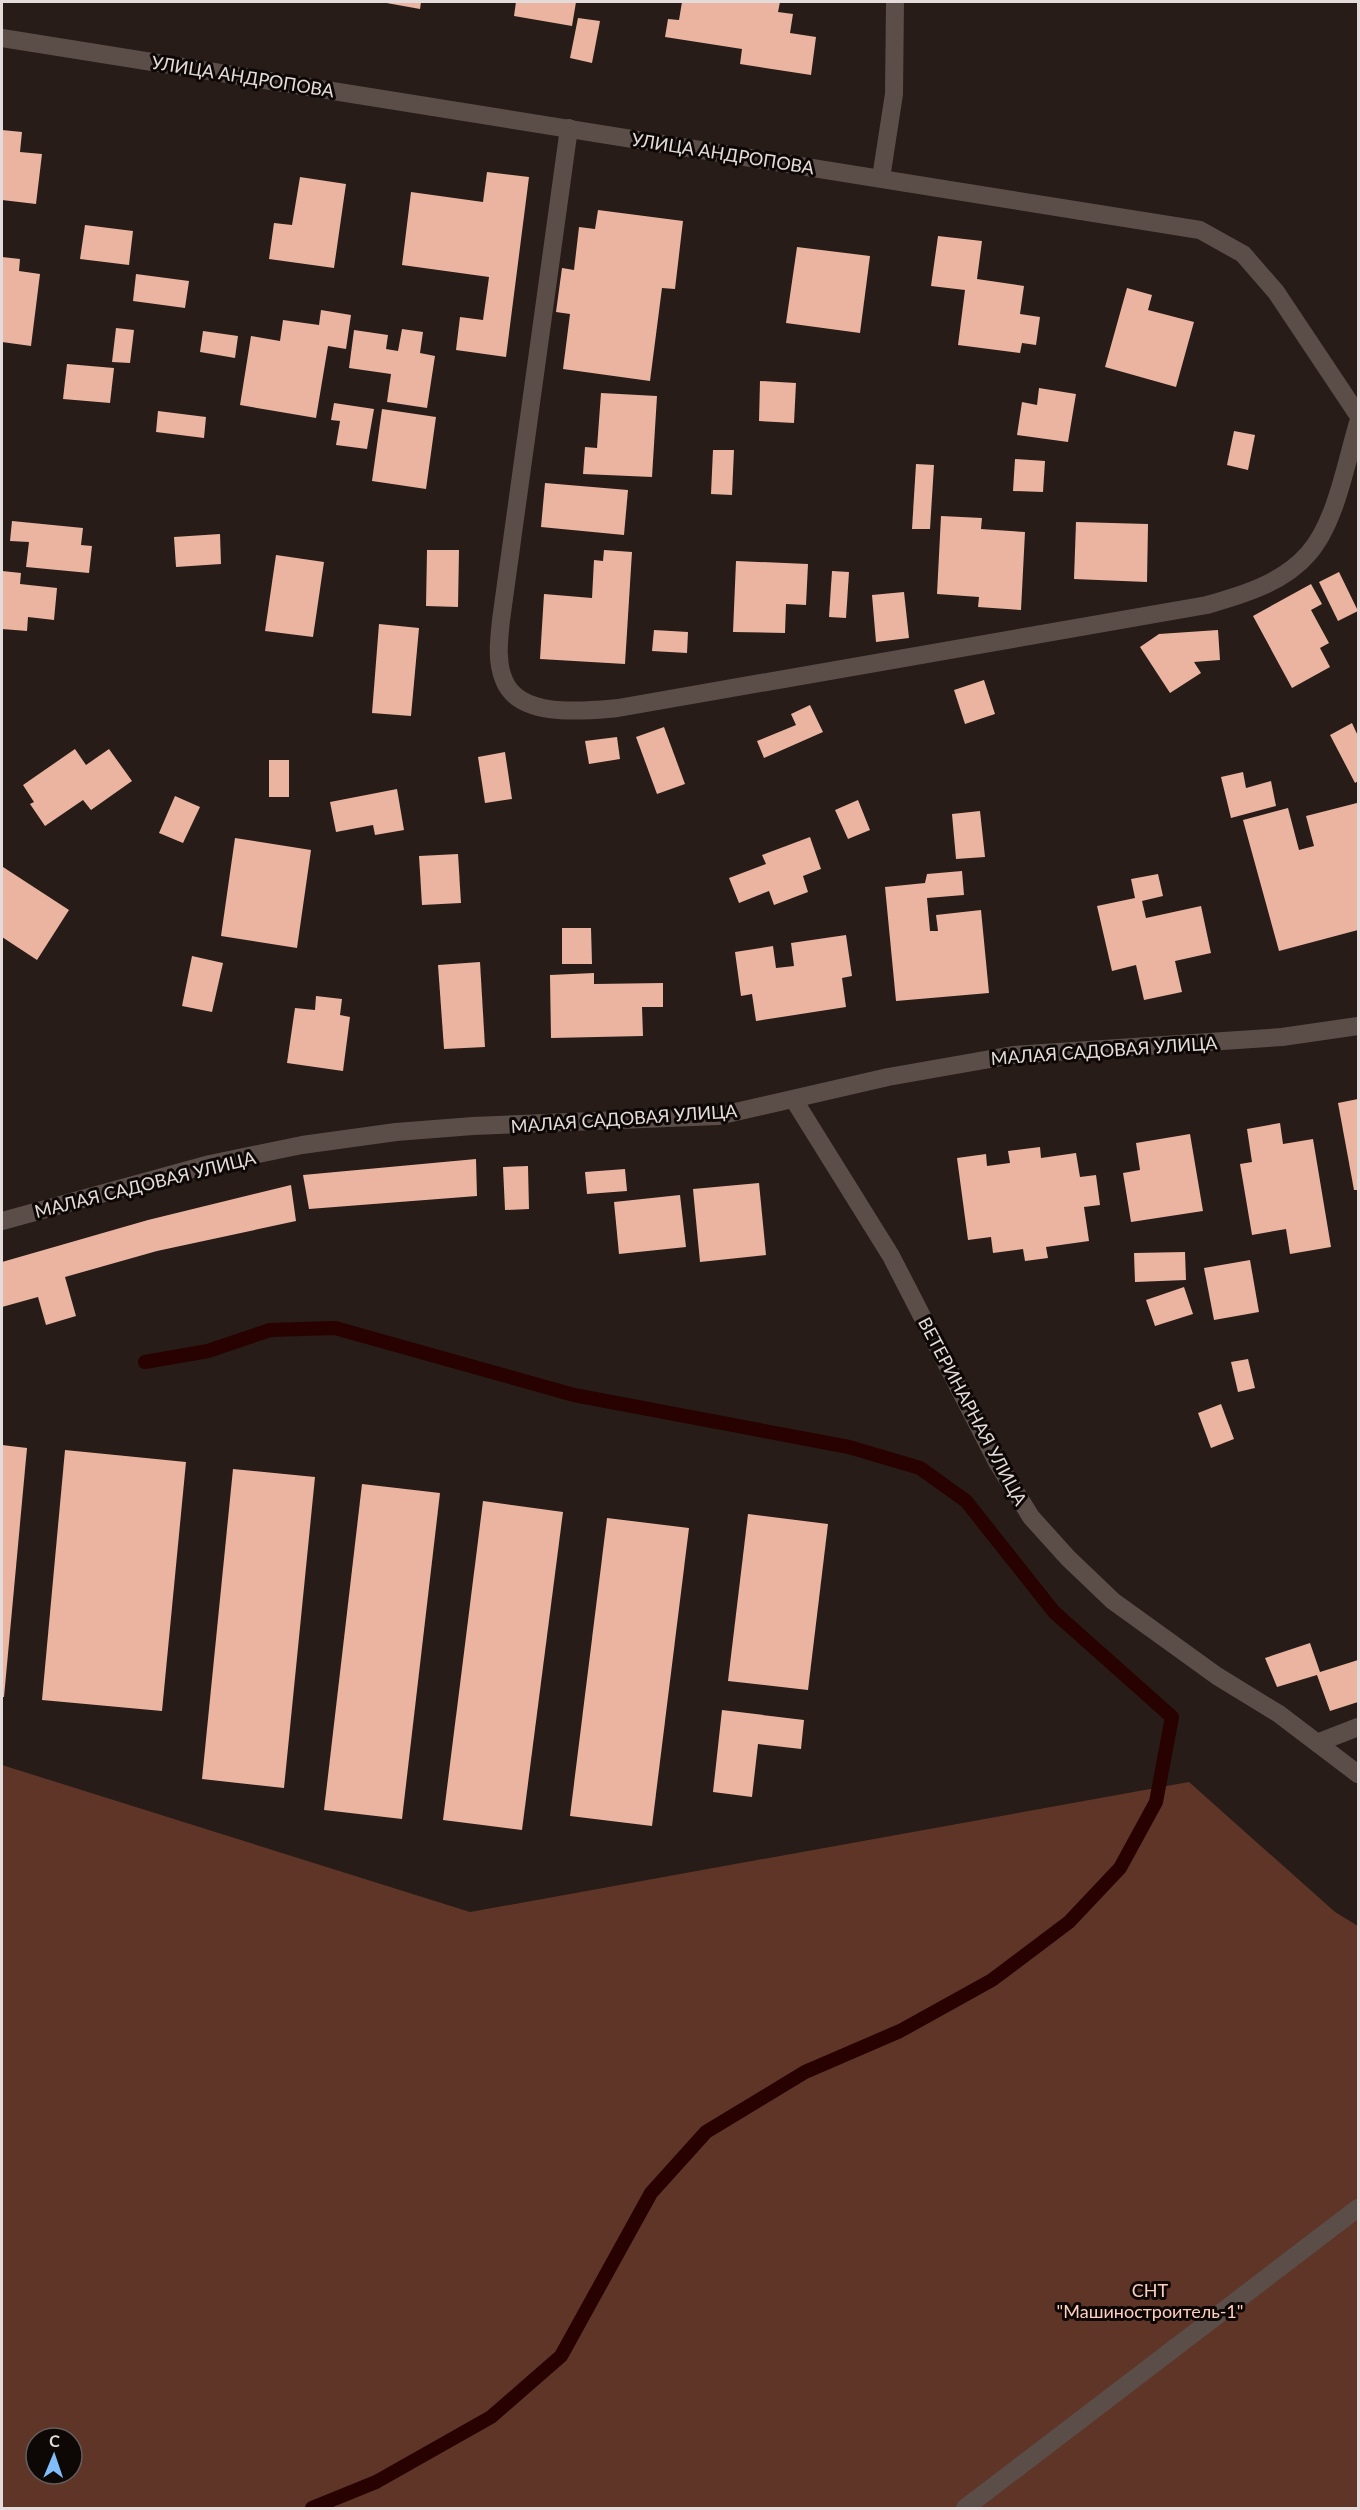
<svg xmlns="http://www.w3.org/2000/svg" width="1360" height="2510" font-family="Lato,sans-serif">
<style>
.green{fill:#5f3527;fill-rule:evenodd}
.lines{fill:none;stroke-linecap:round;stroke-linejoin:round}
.stream{stroke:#270200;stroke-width:14}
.building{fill:#eab4a1}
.minor{stroke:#5b4e49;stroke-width:18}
.labels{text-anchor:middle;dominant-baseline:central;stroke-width:6;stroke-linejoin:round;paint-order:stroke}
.street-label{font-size:18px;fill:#e4dcda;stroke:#0d0806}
.park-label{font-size:18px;fill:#fecfbe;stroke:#0d0806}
</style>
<rect width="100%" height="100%" fill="#271c18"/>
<path class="green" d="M2 1765 470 1912 1189 1782 1335 1912 1358 1926V2508H2ZM36 2438H72V2474H36Z"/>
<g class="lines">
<polyline class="stream" points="145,1362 208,1351 270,1330 335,1328 574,1395 849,1447 920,1468 966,1501 1054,1612 1172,1717 1156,1802 1120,1868 1069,1922 992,1980 900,2031 805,2072 706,2132 651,2193 561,2356 491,2417 376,2482 312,2508"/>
</g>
<g class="building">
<polygon points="381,2 421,2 420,9"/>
<polygon points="516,2 576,2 572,26 514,16"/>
<polygon points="682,2 780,2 778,12 793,14 790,33 816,37 811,75 740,64 742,49 665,37 668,19 679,20"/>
<polygon points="578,18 600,21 592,63 570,58"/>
<polygon points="2,130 22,132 20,152 42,154 36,204 2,200"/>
<polygon points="487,172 529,177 506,357 456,350 460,317 483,320 489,277 402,265 411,192 483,202"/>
<polygon points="300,177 346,184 334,268 269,259 274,223 292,225"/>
<polygon points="598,210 683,221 675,289 662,288 650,381 563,369 570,314 556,312 562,268 574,270 579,227 595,229"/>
<polygon points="85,225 133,231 129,265 80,259"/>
<polygon points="938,236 982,241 977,279 1024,286 1020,314 1040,317 1036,345 1022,343 1020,353 958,345 965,290 931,286"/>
<polygon points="797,247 870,256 860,333 786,323"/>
<polygon points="2,257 20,259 19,271 40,274 31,346 2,342"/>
<polygon points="136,274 189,281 185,308 133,301"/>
<polygon points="1127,288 1152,295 1148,310 1194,322 1176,387 1105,367"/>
<polygon points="321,310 351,315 346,349 328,346 316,418 240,405 251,336 280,341 283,320 319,325"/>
<polygon points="116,328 134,330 130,363 112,362"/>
<polygon points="402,329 423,332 420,353 435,356 427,408 387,402 391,374 349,368 354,330 388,335 386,349 398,351"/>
<polygon points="203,331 238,336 235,358 200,352"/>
<polygon points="67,364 114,368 110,403 63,399"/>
<polygon points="760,381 796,383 794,423 759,421"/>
<polygon points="1039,388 1076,394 1068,442 1017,435 1022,402 1037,405"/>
<polygon points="601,393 657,396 652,477 583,474 585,447 597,448"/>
<polygon points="334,403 374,409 367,449 336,445 340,421 331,420"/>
<polygon points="382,409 436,417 426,489 372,481"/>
<polygon points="158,411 206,417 204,438 156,432"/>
<polygon points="1234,431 1255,435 1248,470 1227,465"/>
<polygon points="713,450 734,450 732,495 711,494"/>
<polygon points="1015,459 1045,461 1043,492 1013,491"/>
<polygon points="916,464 934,465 930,529 912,529"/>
<polygon points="545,483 628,490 624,535 541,527"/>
<polygon points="941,516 982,518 981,529 1025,532 1021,610 978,607 979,597 937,594"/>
<polygon points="12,521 83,528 81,545 92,546 89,573 26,567 29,542 10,541"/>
<polygon points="1076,522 1148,524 1147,582 1074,579"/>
<polygon points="220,534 221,564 176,567 174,537"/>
<polygon points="427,550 459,550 458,607 426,606"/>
<polygon points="604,550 632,552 625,664 540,659 544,594 592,598 594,560 603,561"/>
<polygon points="276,555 324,562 313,637 265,631"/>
<polygon points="736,561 808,564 806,605 786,604 785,633 733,632"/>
<polygon points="2,571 21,573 20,584 57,588 54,620 28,617 27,631 2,629"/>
<polygon points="832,571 849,572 846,618 829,617"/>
<polygon points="1339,572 1358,611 1338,621 1319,582"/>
<polygon points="1311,584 1322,604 1311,610 1329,643 1320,648 1330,667 1292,688 1253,616"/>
<polygon points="904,592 909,638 876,642 872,595"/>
<polygon points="379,624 419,628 411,716 372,713"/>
<polygon points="654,630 688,632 687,653 652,651"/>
<polygon points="1218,630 1220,660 1194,662 1201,673 1170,693 1140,647 1159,634"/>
<polygon points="984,680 995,714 965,724 954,690"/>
<polygon points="810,705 823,732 764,758 757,741 796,725 791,714"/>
<polygon points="1352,723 1358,736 1358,781 1355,783 1330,735"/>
<polygon points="664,727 685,784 657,794 636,737"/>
<polygon points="617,737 620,759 589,764 585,741"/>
<polygon points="75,749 86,765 109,749 132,781 91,810 83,800 45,826 30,804 34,802 23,785"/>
<polygon points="505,752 512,799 485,803 478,757"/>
<rect x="269" y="760" width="20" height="37"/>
<polygon points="1243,772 1246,788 1271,781 1276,806 1231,818 1221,777"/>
<polygon points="397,789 404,830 375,835 373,825 336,832 330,802"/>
<polygon points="175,796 200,807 183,843 159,833"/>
<polygon points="858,800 870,830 848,839 835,810"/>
<polygon points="1357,803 1358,930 1279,951 1243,820 1288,808 1299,850 1314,846 1306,816"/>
<polygon points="980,811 985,857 956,859 952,814"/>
<polygon points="810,837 821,869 803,876 808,892 774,905 769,891 739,903 729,878 766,864 762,855"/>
<polygon points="235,838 311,850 297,948 221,936"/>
<polygon points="458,854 461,903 422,905 419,856"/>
<polygon points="3,867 69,910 37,960 2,937"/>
<polygon points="962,871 964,895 927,898 930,931 938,931 936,915 981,910 989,993 896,1001 885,887 925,883 927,874"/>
<polygon points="1158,874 1163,896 1142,901 1146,918 1201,906 1211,953 1175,961 1182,992 1144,1000 1136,965 1112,971 1097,906 1135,898 1131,879"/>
<polygon points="562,928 591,928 592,964 562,964"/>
<polygon points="846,935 852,976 842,978 846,1007 756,1021 752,994 741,996 735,952 773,946 776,968 794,966 791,943"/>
<polygon points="192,956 223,963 212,1012 182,1006"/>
<polygon points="480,962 485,1047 444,1049 438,965"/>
<polygon points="594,973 594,984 663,983 663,1007 642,1007 643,1036 551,1038 550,975"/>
<polygon points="316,996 342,999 340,1015 350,1017 343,1071 287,1063 295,1008 315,1010"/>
<polygon points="1358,1099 1358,1190 1354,1190 1338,1103"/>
<polygon points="1280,1123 1283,1144 1313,1139 1331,1247 1290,1254 1286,1229 1252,1235 1240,1164 1252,1162 1247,1129"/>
<polygon points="1190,1134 1203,1211 1131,1222 1123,1173 1140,1170 1136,1143"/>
<polygon points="1040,1147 1041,1158 1076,1153 1080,1177 1096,1175 1100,1205 1084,1207 1089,1241 1046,1247 1048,1258 1025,1261 1023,1249 993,1253 991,1237 968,1240 957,1158 986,1154 987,1166 1010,1163 1008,1151"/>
<polygon points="476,1159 477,1196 309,1209 303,1175"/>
<polygon points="528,1166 529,1209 505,1210 503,1167"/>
<polygon points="625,1169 627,1191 587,1194 585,1172"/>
<polygon points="759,1183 766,1255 700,1262 693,1189"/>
<polygon points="291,1185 296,1221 157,1251 65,1277 76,1316 46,1325 38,1297 2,1307 2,1262 148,1220"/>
<polygon points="680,1195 686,1247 619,1254 614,1202"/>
<polygon points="1185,1252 1186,1280 1135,1282 1134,1253"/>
<polygon points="1250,1260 1259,1312 1214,1320 1204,1268"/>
<polygon points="1184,1287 1193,1314 1155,1326 1146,1300"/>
<polygon points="1248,1359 1255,1388 1238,1392 1231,1362"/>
<polygon points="1221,1404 1234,1439 1211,1448 1198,1413"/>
<polygon points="2,1445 27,1448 4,1697 2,1697"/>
<polygon points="65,1450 186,1462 162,1711 42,1700"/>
<polygon points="233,1469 315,1477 284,1788 202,1779"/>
<polygon points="362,1484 440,1493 402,1819 324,1810"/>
<polygon points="483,1501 563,1512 522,1830 443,1820"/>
<polygon points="748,1514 828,1524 808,1690 728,1681"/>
<polygon points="607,1518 689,1528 652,1826 570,1816"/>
<polygon points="1310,1643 1320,1672 1358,1660 1358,1702 1330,1711 1317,1675 1277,1687 1265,1658"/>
<polygon points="722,1710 804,1720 801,1749 758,1744 752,1797 713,1792"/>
</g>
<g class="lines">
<g class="minor">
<polyline points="2,38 1200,230 1243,254 1276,292 1358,415"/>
<path d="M569 128 501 620C499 640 496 661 504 680 519 719 585 711 618 708L1207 605C1242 595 1283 583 1308 554 1336 523 1346 462 1358 423"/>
<polyline points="881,178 894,94 895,2"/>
<polyline points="794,1100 891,1256 997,1462 1031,1517 1068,1558 1113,1601 1217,1676 1279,1714 1358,1774"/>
<polyline points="2,1221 210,1164 302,1145 396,1132 473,1126 718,1116 888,1077 1013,1055 1282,1037 1358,1026"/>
<polyline points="1317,1743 1358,1727"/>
<polyline points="965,2508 1358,2208"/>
</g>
</g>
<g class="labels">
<g class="street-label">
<text transform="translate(243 76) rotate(9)">УЛИЦА АНДРОПОВА</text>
<text transform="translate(723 153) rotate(9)">УЛИЦА АНДРОПОВА</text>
<text transform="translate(1104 1050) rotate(-4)">МАЛАЯ САДОВАЯ УЛИЦА</text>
<text transform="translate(624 1118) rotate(-4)">МАЛАЯ САДОВАЯ УЛИЦА</text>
<text transform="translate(145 1184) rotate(-14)">МАЛАЯ САДОВАЯ УЛИЦА</text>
<text transform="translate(973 1411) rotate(62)">ВЕТЕРИНАРНАЯ УЛИЦА</text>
</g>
<g class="park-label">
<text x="1150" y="2290">СНТ<tspan x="1150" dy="21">"Машиностроитель-1"</tspan></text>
</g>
</g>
<rect width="1360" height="2510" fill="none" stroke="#e4dcda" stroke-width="6"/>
<g transform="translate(54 2456) rotate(2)"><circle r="28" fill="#0d0806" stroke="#635d5b" stroke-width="1.5"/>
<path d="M0-4.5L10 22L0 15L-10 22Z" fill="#81bdfa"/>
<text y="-9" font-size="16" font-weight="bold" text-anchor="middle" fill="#e4dcda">С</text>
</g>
</svg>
